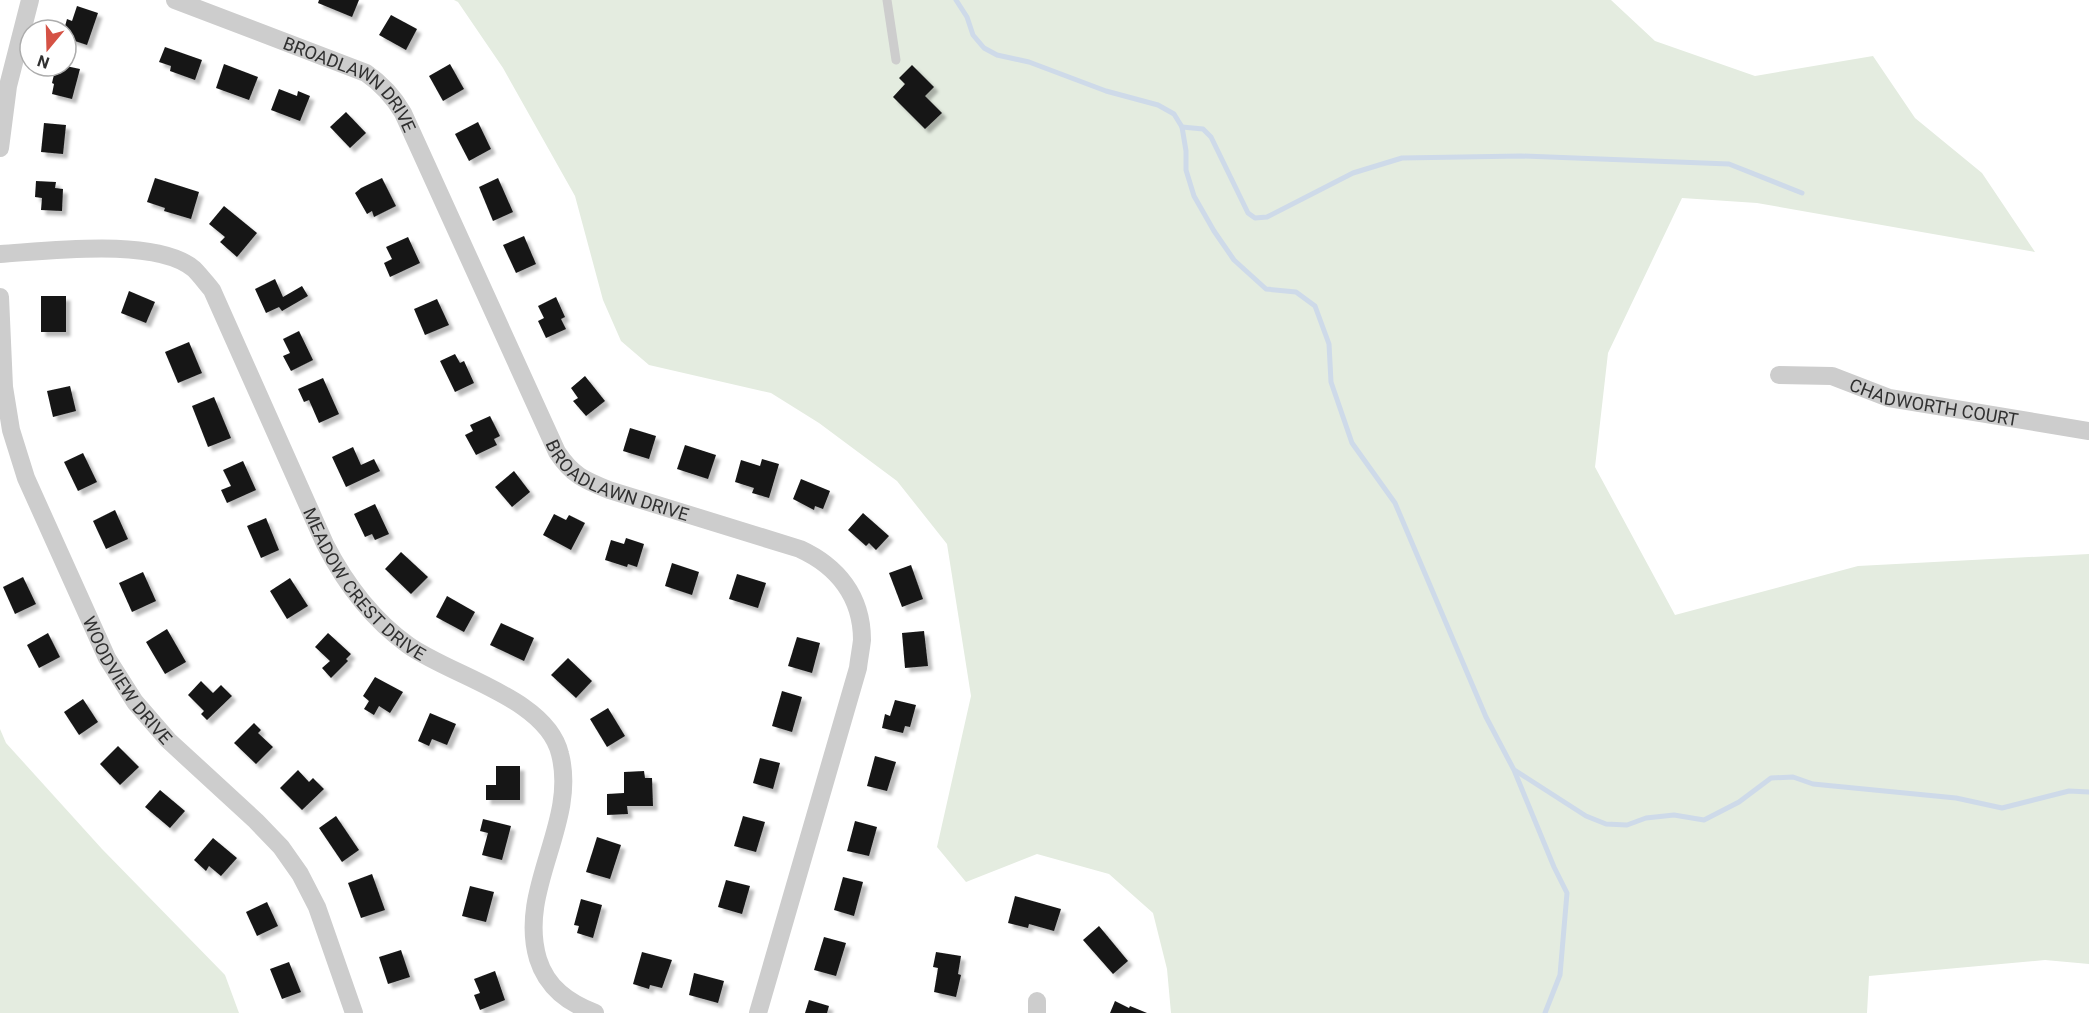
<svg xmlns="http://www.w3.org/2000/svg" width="2089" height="1013" font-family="Roboto,sans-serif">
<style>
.green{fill:#e4ece0}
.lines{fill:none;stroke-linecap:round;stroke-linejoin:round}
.stream{stroke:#cedae9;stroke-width:5}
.building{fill:#171717;filter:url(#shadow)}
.lane{stroke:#cdcdcd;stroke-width:9}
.street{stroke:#cdcdcd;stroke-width:18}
.labels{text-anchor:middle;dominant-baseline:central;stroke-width:6;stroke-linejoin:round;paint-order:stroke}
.street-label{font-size:18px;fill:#303030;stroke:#fff}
</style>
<defs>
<filter id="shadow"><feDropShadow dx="4.5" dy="4.5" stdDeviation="1.5" flood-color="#0004"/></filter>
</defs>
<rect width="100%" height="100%" fill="#fff"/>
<g class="green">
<polygon points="454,0 1611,0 1655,41 1755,76 1873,56 1915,118 1982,173 2035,252 1757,203 1682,198 1608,353 1595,467 1675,615 1858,566 2089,554 2089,964 2045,960 1869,976 1867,1013 1171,1013 1167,969 1153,913 1109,874 1037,854 966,882 937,847 971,696 947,544 897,481 819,423 771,393 649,365 621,341 603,300 575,196 503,68 458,2"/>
<polygon points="0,729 6,743 102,849 225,975 239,1013 0,1013"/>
</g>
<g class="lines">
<g class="stream">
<polyline points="956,0 967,17 973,35 984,48 997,55 1029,62 1106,91 1158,105 1174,114 1182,127 1186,151 1186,170 1194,196 1214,231 1234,260 1266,289 1296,292 1315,306 1329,344 1331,382 1352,443 1395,503 1486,717 1514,770 1554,867 1567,893 1560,975 1545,1013"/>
<polyline points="1182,127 1203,129 1211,137 1248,213 1255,218 1267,217 1353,173 1402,158 1521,156 1729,164 1802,193"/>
<polyline points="1516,771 1586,816 1606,824 1627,825 1646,818 1674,815 1704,820 1739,802 1771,778 1793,777 1813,784 1956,798 2002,808 2069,791 2089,792"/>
</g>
</g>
<g class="building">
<polygon points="319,0 359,0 352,17 318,3"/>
<polygon points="77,6 98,13 87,45 66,38 66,30 64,30 67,19 72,21"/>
<polygon points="391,15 417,29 406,50 379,35"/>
<polygon points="165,47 202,60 195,80 170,71 171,66 159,62"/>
<polygon points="224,64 258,77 249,100 216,88"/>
<polygon points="450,64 464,89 443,101 429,76"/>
<polygon points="912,65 934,87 925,96 942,113 925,129 893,97 905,84 899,78"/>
<polygon points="56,66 66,66 80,69 72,99 52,94 54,84 52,83"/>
<polygon points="279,89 297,96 298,91 310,96 300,121 271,110"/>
<polygon points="346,112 366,133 350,148 330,127"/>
<polygon points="478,122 491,149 469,161 455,134"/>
<polygon points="44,123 66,125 63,154 41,152"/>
<polygon points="155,178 199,192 191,219 164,211 165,208 147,202"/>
<polygon points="382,178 396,206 374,217 372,211 367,214 355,193 361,188"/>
<polygon points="498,178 513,212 493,221 479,187"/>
<polygon points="36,181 56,182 55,188 63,189 62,211 41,210 42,198 35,197"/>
<polygon points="224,206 257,233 237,257 220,242 225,237 209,224"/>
<polygon points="524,236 536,264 516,273 503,245"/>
<polygon points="408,237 420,263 390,277 384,263 392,259 386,247"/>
<polygon points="275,279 283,297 302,286 308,296 282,311 279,307 266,313 255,289"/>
<polygon points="129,291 155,302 146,323 121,313"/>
<rect x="41" y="296" width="25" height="36"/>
<polygon points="556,297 565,317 561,319 566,329 546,338 538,321 544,318 538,306"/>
<polygon points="437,299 449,325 425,335 414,309"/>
<polygon points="299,331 313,360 291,371 283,356 290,353 283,339"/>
<polygon points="189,342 202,373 178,383 165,352"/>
<polygon points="455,354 460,363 464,361 474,383 455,392 440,361"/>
<polygon points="585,376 605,401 586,416 573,401 578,398 571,388"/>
<polygon points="323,378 339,414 319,423 309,400 304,402 298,389"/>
<polygon points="70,386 76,411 53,417 47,391"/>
<polygon points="214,397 231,438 208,447 192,406"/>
<polygon points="490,416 500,436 494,439 497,445 476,455 465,435 473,431 470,425"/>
<polygon points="630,428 656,436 649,459 623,451"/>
<polygon points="685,445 716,455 708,479 677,469"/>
<polygon points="353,447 361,465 374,459 380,471 346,487 332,457"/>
<polygon points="83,453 97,482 78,491 64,462"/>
<polygon points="762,459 779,464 769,498 752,493 754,488 735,482 741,460 760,466"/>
<polygon points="243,461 256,490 227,503 221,490 231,486 223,470"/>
<polygon points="514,471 530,492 512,507 495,487"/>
<polygon points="801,479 830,491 823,509 815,506 814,510 793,499"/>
<polygon points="375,504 389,534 375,540 372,534 365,537 354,514"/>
<polygon points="115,510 128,539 106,549 93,521"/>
<polygon points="863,513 889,536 876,550 869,543 866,546 848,530"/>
<polygon points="554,514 566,520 569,515 585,523 571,550 543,535"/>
<polygon points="266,518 279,550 261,558 247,526"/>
<polygon points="626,538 644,544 637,567 628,564 627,567 605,560 611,540 624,544"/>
<polygon points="401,552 428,577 411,594 385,569"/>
<polygon points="672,563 699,572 692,595 665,586"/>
<polygon points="911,565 923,599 902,607 889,573"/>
<polygon points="143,572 156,601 132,612 119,583"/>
<polygon points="737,574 766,583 758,608 729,599"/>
<polygon points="23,577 36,604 15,614 3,587"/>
<polygon points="290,578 308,606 287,619 270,591"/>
<polygon points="447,596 475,612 464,632 436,617"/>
<polygon points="501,623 534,638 524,661 490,645"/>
<polygon points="167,629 186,662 165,674 146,642"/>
<polygon points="924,631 928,666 905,668 902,633"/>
<polygon points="48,633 60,657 39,668 27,645"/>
<polygon points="328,633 351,654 346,659 348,661 331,678 322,668 330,661 315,647"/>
<polygon points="797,637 820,643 812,673 788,666"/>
<polygon points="568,658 592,681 576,698 551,675"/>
<polygon points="375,677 403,692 390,713 379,706 374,715 364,709 369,701 363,696"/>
<polygon points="201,681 213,693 221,685 232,696 207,720 201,714 204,711 188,695"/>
<polygon points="782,691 802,697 792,732 772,726"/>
<polygon points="83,699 98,722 79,735 64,712"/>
<polygon points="895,700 916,705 910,727 905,726 903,733 882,728 885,714 890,716"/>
<polygon points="608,708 625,736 607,747 590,719"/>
<polygon points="430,713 456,724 447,745 432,739 429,746 418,741"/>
<polygon points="254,723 261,730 258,733 273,747 256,764 234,743"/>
<polygon points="118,746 139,767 120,785 100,764"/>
<polygon points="875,756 896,762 887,791 867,786"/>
<polygon points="760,758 780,763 773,789 753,783"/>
<polygon points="496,766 520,766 520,800 486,800 486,785 496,785"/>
<polygon points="298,770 309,782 313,778 324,789 302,810 280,788"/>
<polygon points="644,771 645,778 652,778 653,806 627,806 628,814 607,815 607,794 624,793 624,772"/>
<polygon points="160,790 185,811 170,828 145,807"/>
<polygon points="336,816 359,850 342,862 319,828"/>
<polygon points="743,816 765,822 756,852 734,846"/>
<polygon points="483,819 511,826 502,860 482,855 488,833 480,831"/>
<polygon points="855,821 877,827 869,856 847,851"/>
<polygon points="597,837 621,845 610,879 586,872"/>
<polygon points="213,838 237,858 221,876 209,866 206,871 194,860"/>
<polygon points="372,874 385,910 361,918 348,883"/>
<polygon points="843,877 863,882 854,916 834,910"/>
<polygon points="726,880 750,886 742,914 718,907"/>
<polygon points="470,886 494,892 486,922 462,916"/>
<polygon points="1015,896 1061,909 1054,931 1029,924 1028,928 1008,923"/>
<polygon points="581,899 602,905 593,938 577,933 579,926 574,925"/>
<polygon points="267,902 278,926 257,936 246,912"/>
<polygon points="1099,926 1128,961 1113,974 1083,940"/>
<polygon points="824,937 846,943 836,976 814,970"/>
<polygon points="401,950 410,977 388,984 379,957"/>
<polygon points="642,952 672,960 662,988 650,985 649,989 633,984"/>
<polygon points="936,952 961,956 958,974 961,975 956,997 934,992 938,968 933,967"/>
<polygon points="289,962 301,992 282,999 270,969"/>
<polygon points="495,971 505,1000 480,1010 474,995 480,993 474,979"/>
<polygon points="694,973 724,981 718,1003 689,995"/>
<polygon points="809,1000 829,1006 827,1013 805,1013"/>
<polygon points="1115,1001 1129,1008 1130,1006 1147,1013 1110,1013"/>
</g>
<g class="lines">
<polyline class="lane" points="887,0 896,60"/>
<g class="street">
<path id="s1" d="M175 0 366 73C382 84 393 96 403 113L557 452C572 475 584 480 609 490L800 549C837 566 862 596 862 640 861 649 859 659 858 668L758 1013"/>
<polyline points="0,148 8,86 30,0"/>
<path id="s2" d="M0 254C48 251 157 237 194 269 200 275 206 283 212 290L325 544C345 583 372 619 408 645 451 676 547 698 560 754 578 823 517 889 538 959 547 988 569 1003 595 1013"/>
<path id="s3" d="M0 297 4 387 11 430 26 478 107 658 135 702 168 740 256 821 281 847 300 874 317 907 354 1013"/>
<path id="s4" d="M1779 375 1832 376 1889 398 2089 431"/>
<polyline points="1037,1001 1037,1013"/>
</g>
</g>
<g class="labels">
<g class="street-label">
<text stroke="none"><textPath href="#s1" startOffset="198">BROADLAWN DRIVE</textPath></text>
<text stroke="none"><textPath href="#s4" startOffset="159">CHADWORTH COURT</textPath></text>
<text stroke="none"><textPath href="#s1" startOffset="700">BROADLAWN DRIVE</textPath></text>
<text stroke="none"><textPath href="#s2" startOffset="560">MEADOW CREST DRIVE</textPath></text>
<text stroke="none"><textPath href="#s3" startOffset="411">WOODVIEW DRIVE</textPath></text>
</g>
</g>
<g transform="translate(48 48) rotate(199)"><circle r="28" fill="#ffffff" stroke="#acacac" stroke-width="1.5"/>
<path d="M0-4.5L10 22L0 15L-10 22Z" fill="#d55245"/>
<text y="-9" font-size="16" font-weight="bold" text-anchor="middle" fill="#303030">N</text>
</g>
</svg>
